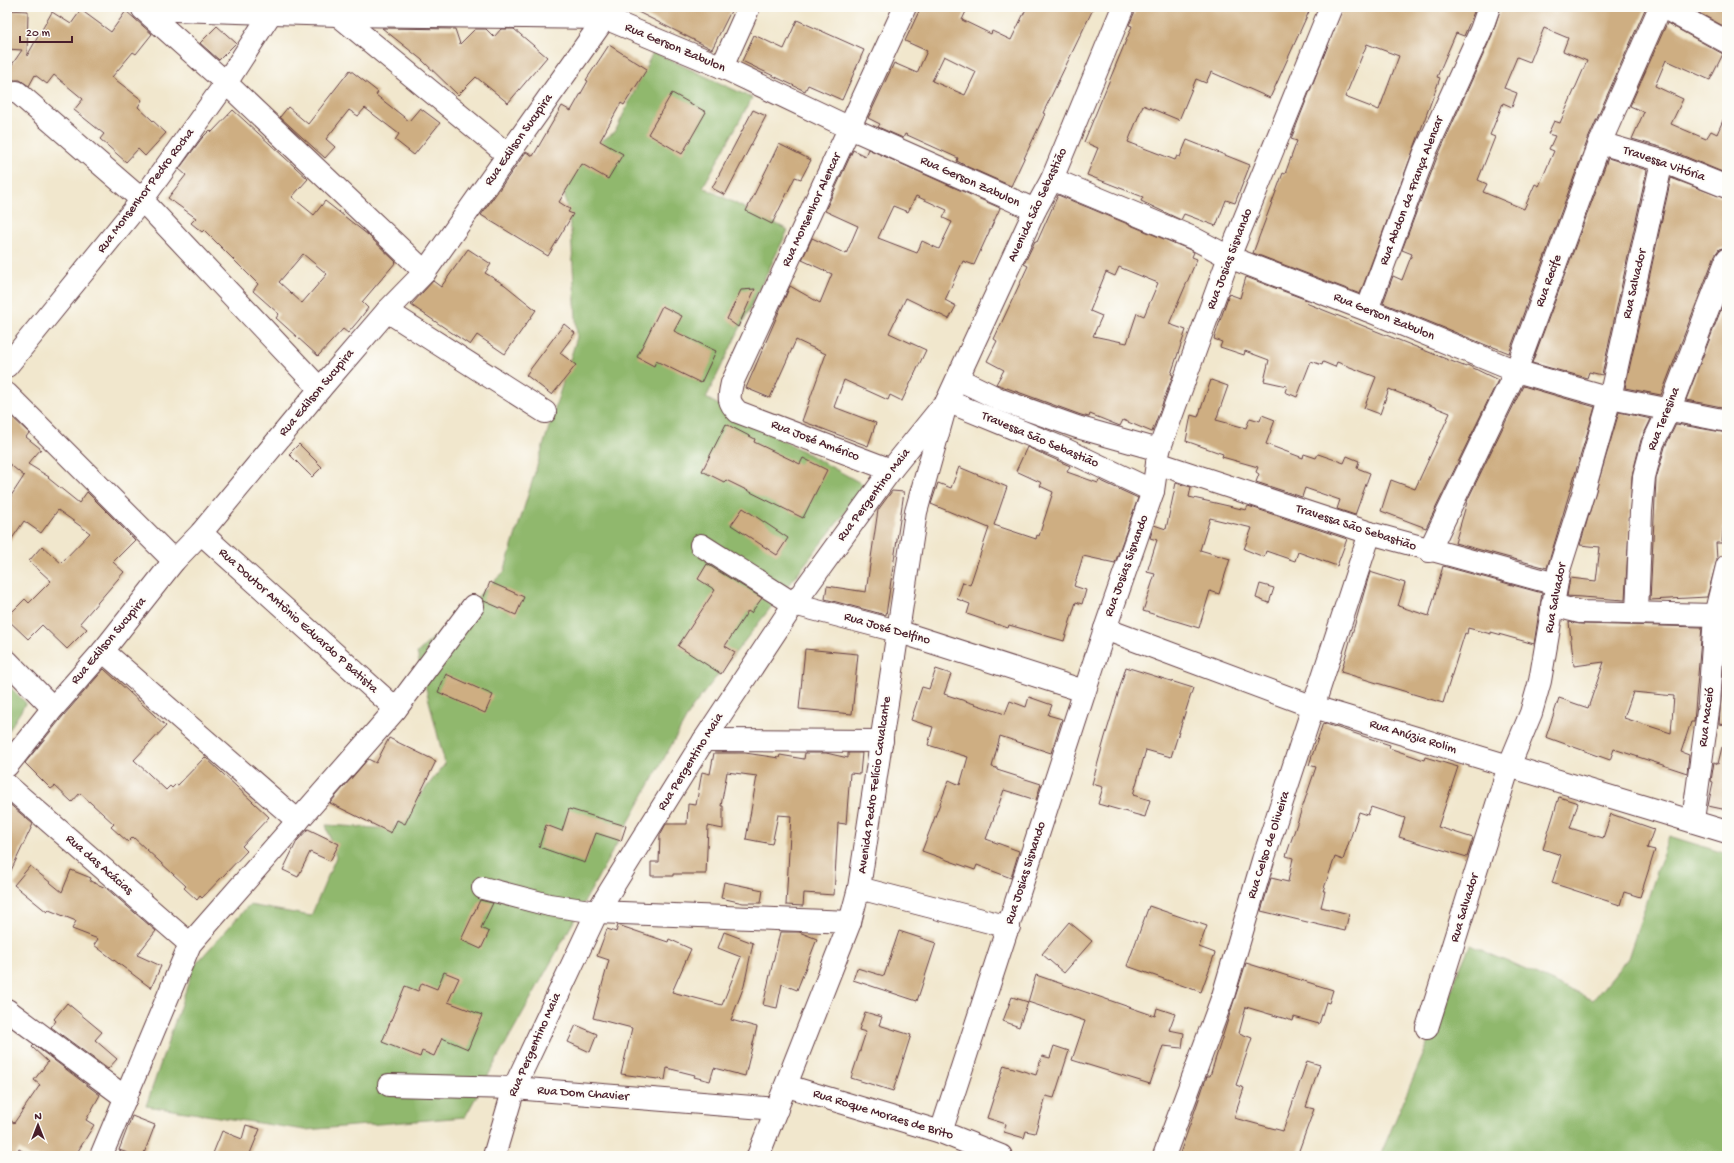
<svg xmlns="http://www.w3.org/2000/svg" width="1734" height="1163" font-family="'Gochi Hand',sans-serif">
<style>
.forest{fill:#90b86d;stroke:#6d6c4c}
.building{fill:#ceae82;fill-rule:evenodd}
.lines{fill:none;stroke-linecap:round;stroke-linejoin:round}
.minor-casing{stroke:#633d43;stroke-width:24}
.path{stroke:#633d43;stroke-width:2.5;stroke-dasharray:1 3;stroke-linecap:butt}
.minor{stroke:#fff;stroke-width:22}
.labels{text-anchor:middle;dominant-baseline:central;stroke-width:4;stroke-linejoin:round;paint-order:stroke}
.street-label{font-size:13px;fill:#4a1f2b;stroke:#fdfcf7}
</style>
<rect width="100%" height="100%" fill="#fdfcf7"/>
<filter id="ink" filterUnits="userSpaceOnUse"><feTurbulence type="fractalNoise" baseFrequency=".025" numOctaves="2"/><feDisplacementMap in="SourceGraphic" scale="8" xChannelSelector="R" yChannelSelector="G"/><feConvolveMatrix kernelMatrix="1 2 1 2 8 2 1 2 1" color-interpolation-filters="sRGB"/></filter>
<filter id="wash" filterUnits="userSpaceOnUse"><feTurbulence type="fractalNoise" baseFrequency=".012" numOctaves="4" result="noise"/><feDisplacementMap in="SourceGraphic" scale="16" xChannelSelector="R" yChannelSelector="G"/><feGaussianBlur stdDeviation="0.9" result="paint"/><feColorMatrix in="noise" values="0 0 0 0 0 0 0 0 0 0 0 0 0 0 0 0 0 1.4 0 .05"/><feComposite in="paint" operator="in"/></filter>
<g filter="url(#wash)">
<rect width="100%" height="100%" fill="#f1e7cd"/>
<g class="forest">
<polygon points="653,52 752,98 703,187 788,230 706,398 866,486 692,708 465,1117 305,1130 146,1106 194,966 249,905 311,916 336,857 326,825 393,829 445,764 417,653 504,572 577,337 571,231 560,168 615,132"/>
<polygon points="7,684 26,703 7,733"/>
<polygon points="1669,836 1727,854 1727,1156 1380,1156 1470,945 1593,1000 1628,958"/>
</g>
<g id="blocks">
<g class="building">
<polygon points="628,7 733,7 712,49"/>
<path d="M921 7H968L962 20 991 34 992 31 1011 40 1027 7H1094L1043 113 1045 114 1011 186 968 167 957 161 958 158 905 134 903 138 878 127 880 124 868 118 894 63 917 73 927 51 905 41ZM944 56 976 72 965 95 932 81Z"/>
<polygon points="1137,7 1311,7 1270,98 1211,72 1206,83 1196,79 1179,120 1143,105 1128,142 1175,160 1177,156 1180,157 1187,140 1250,165 1235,203 1226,200 1216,226 1184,214 1181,220 1141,201 1143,197 1087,175 1098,148 1084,142 1132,26 1129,25"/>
<path d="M1343 7H1476L1464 36 1456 33 1437 77 1440 78 1360 294 1253 253 1283 173 1285 174 1297 141 1291 139ZM1367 44 1399 56 1379 110 1345 97Z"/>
<path d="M1501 7H1646L1588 139 1509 353 1491 346V347L1383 303 1393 276 1402 280 1412 254 1402 250 1436 160 1492 35ZM1544 28 1568 38 1563 51 1587 61 1560 123 1554 121 1548 134 1555 136 1549 149 1554 151 1539 186 1535 184 1524 209 1483 192 1487 184 1478 180 1495 137 1490 135 1503 103 1512 107 1517 93 1504 88 1517 57 1530 62Z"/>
<polygon points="1702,7 1727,7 1727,28 1699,13"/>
<polygon points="7,10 28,11 27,56 52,12 71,24 81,10 111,32 126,11 152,34 136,54 133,52 112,77 142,100 138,107 166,133 145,156 138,149 126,162 100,139 104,134 74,110 83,99 54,75 47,84 35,75 29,86 20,80 14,80 7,76 7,72 22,50 7,49"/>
<polygon points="797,20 864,50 842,100 808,85 805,91 742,61 754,35 784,49"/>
<polygon points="1667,23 1723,54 1710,80 1666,60 1655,86 1683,99 1671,124 1706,139 1711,131 1717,134 1727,111 1727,174 1667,149 1632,139 1644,112 1630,106"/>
<polygon points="217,26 236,43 219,60 200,43"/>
<polygon points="382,28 455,29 460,44 475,29 486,29 494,37 501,29 514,29 547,57 508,103 476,77 458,95 422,60"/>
<polygon points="609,45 647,69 624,105 621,103 600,141 623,154 608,179 582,164 559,202 570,209 568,212 573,214 548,256 481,215 526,152 533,156 562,106 571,111 588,81 586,80"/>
<polygon points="350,70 378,92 376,95 409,121 420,108 440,123 414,155 395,140 399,134 365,108 358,116 349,110 326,139 335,147 325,158 280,117 288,107 308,124"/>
<polygon points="672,93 706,112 682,154 648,134"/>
<path d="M233 110 308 179 292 197 314 215 325 201 368 235 396 262 362 302 368 308 359 320 348 333 343 329 318 356 276 318 279 314 253 291 258 284 204 230 202 232 191 223 196 218 168 198 186 175 179 169 202 138 210 130 212 132ZM303 254 327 274 302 303 279 282Z"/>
<polygon points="753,110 766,116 725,195 712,188"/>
<polygon points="779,144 811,160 801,179 795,177 772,224 746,211"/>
<path d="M868 149 1000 208 974 265 963 261 945 300 956 306 949 319 906 298 889 333 926 350 902 401 890 395 888 400 844 380 834 407 876 423 868 446 802 421 826 354 796 340 770 398 746 388 790 286 820 303 832 274 802 260 812 238 846 254 858 226 825 211 853 150 865 156ZM916 196 947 210 943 218 952 222 939 249 922 241 917 253 878 238 893 206 908 212Z"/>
<polygon points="1608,158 1647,170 1602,375 1589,372 1587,378 1532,363"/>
<polygon points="1671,178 1727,199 1727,247 1719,249 1715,255 1661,395 1625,388"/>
<path d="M1058 195 1188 249 1194 252 1192 257 1197 259 1169 324 1186 330 1171 374 1173 375 1152 432 1123 420 1120 426 1090 414 1089 417 1081 415 996 384 1004 370 987 361 997 341 994 339 1028 266 1024 264 1035 241 1037 242ZM1119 267 1158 283 1144 316 1137 313 1127 343 1093 336 1102 316 1090 311 1106 272 1115 276Z"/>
<polygon points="468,249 491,264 485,273 505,285 536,310 505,354 477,335 470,345 411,305 433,281 441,287"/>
<polygon points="1246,277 1307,300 1306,303 1466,367 1467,365 1498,380 1426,528 1381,511 1391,480 1415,489 1450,413 1389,389 1380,414 1364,408 1376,377 1337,362 1335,367 1323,362 1322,365 1311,361 1297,397 1285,392 1287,386 1264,381 1269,360 1245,351 1244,355 1220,347 1222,342 1214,339 1229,294 1240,298"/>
<polygon points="755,289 738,327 727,319 741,290"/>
<polygon points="1727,294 1727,408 1686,400"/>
<polygon points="662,306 682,316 674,331 716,351 701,383 656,361 654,366 637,357"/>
<polygon points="564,324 575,333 560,353 576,365 552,395 526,375"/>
<polygon points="1211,380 1228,386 1216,420 1246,428 1250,418 1260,421 1262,415 1275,420 1266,444 1303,458 1304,454 1316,458 1318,454 1344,463 1347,456 1359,461 1357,468 1370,473 1355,515 1337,509 1340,500 1305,488 1302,497 1256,482 1259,474 1256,472 1258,467 1222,457 1223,454 1186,441 1191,415 1198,417"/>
<polygon points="1523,386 1595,407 1547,568 1455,543 1468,499"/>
<polygon points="7,412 29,433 26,437 41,449 28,464 49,477 48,478 79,503 87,492 135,540 113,562 124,572 80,623 87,629 67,649 42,625 28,639 7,619 7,617 25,599 29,603 51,581 29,561 42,546 61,563 90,533 58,510 41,533 24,521 7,546 7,502 24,476 7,462"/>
<polygon points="1619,412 1651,419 1641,440 1632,476 1625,600 1567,596 1570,578 1596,581 1600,547 1580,545"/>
<polygon points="726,424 755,439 754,442 800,464 803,458 827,470 803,518 726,480 724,482 702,471"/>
<polygon points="1676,424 1727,433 1727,520 1724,521 1722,543 1716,543 1717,560 1707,597 1650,600 1656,479 1665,447"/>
<polygon points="299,444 322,467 312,477 289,454"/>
<polygon points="1027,447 1070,466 1067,472 1098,483 1099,480 1138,498 1115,563 1083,556 1074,586 1086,590 1082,604 1076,602 1064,641 1009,625 1008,628 967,614 970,604 957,599 963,582 970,585 989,528 931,504 938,483 951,488 959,467 1007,487 994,525 1036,539 1037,535 1039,536 1053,492 1040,486 1042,483 1016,471"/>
<polygon points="1176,483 1191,487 1189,497 1246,510 1248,506 1347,539 1337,566 1298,552 1295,561 1266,551 1264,557 1244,549 1252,528 1210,518 1200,550 1230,559 1219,594 1210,591 1199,628 1143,611 1155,574 1147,572 1157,540 1150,538 1154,525 1166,529"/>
<polygon points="892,491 904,492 886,615 825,599 827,586 866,592 878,510"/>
<polygon points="743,508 788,538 777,555 731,525"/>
<polygon points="707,564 762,598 751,613 748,611 725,646 735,652 721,674 678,646 715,590 698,579"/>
<polygon points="1443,566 1542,593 1534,644 1491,632 1491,634 1468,628 1467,634 1465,633 1443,703 1341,672 1370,572 1405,583 1398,606 1429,616"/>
<polygon points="490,582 524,597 516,615 484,601 483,599"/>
<polygon points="1260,584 1274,588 1269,603 1256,598"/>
<path d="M1569 622 1580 624 1702 627 1694 722H1691L1681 752 1689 755 1687 773 1614 749 1610 760 1546 737 1559 698 1588 708 1604 662 1574 666ZM1633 692 1674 696 1671 733 1624 718Z"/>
<polygon points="1727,627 1727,725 1719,724"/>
<polygon points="805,649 858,654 852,714 799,709"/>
<polygon points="1126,667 1193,688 1171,757 1146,750 1133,795 1150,800 1145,817 1098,804 1103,787 1092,784 1105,737"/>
<polygon points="104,669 166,726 134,760 166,790 170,786 172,788 176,784 178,785 205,757 269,817 242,846 247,851 202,898 200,896 197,900 184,888 186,886 133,837 128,842 111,827 114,824 80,793 72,802 55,786 51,789 25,763 63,716"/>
<polygon points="936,669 951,674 944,694 1005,714 1010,701 1026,707 1029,697 1052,705 1048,715 1062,719 1051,753 1000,736 992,767 997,768 997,770 1041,784 1036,800 1004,790 986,839 1019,851 1011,878 977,865 975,870 922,851 949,780 960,785 968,757 928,745 933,727 911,720 922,687 929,689"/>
<polygon points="446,674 493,695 485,713 438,692"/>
<polygon points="1323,723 1390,745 1389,748 1424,760 1425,757 1458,767 1438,827 1473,838 1467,857 1399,837 1405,818 1371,807 1368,815 1359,812 1343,860 1335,857 1323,891 1325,891 1321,907 1349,914 1345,931 1261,911 1271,878 1288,882 1293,858 1286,856 1316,767 1309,765"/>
<polygon points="389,738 436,761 405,824 397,820 391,833 330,803 368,759 376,763"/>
<polygon points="1722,747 1727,748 1727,810 1708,806 1713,782 1711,781 1714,762 1718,764"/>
<polygon points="714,753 745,753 779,758 780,755 804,759 805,753 826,753 848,758 848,753 862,753 860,774 850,773 846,824 838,823 834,895 804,893 803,906 786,905 791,816 778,815 772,844 746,839 757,776 727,772 721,806 723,806 723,829 708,826 706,874 673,874 673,876 651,876 651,862 659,862 660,835 666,824 687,824 688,804 696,805 702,772 710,774"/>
<polygon points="1559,797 1578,803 1570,828 1603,838 1611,814 1654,829 1647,848 1655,850 1640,897 1624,892 1620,905 1552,883 1561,855 1543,849"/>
<polygon points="7,802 33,824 7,879"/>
<polygon points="569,809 626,826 621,841 596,833 585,863 539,847 546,825 562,831"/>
<polygon points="308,829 339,844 330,861 310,852 298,877 283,870 297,841"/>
<polygon points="30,866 62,892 71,870 91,878 90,881 106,888 156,931 137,955 161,966 151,988 94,945 98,939 72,929 76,921 49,910 47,912 14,885"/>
<polygon points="724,882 763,890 761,903 743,903 721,898"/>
<polygon points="480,900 493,903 481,928 489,932 481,949 461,940"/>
<polygon points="1149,906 1207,926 1199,947 1215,953 1201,992 1127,966"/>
<polygon points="1069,922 1092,941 1064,973 1042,954"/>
<polygon points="618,925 668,942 669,939 691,949 672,992 722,1005 741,957 718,948 724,932 753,943 744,986 731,1020 757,1027 745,1076 714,1068 710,1081 694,1077 695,1075 667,1068 665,1080 621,1074 632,1028 593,1018 609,960 597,956 607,929 616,932"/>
<polygon points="899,931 936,943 917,1001 853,980 857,968 884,976"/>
<polygon points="780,932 799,932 817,939 797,990 782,984 777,1008 763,1005"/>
<polygon points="1246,963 1333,990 1329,1003 1326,1002 1319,1024 1294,1017 1293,1021 1246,1007 1239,1033 1252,1038 1236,1085 1244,1088 1234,1118 1283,1131 1307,1061 1320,1065 1306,1107 1314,1109 1297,1156 1179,1156 1207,1076 1210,1076"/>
<polygon points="444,972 459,978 448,1002 482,1015 468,1049 442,1038 434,1056 422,1051 420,1057 382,1042 405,986 418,991 422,983 437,989"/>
<polygon points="1036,975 1155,1016 1157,1008 1175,1014 1169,1030 1184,1033 1182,1048 1163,1046 1150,1084 1072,1060 1085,1021 1028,1002"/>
<polygon points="1012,997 1028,1002 1019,1027 1003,1021"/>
<polygon points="67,1003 102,1032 95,1040 117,1059 108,1069 51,1027 56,1021 54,1019"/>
<polygon points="865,1012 882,1017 879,1025 911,1035 893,1091 851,1078 866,1032 859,1030"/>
<polygon points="576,1025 597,1034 590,1052 568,1042"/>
<polygon points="34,1045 100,1095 86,1120 94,1125 75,1156 30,1156 19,1149 15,1156 7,1156 7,1118 14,1123 40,1085 34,1080 48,1062 32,1047"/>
<polygon points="1054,1046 1069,1051 1054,1098 1046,1096 1035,1133 1026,1131 1024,1138 1004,1132 1006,1124 987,1118 1004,1065 1036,1075 1042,1056 1050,1058"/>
<polygon points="132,1116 155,1125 143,1156 136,1156 119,1150"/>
<polygon points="246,1125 260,1129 249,1156 212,1156 222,1131 242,1139"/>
</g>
</g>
</g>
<g filter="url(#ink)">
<use href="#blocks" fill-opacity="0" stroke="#633d43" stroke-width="1"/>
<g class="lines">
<defs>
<g id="minor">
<polyline points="1663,7 1727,42"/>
<polyline points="143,9 338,15 605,18 722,67 850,128 1035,210"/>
<polyline points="143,9 226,83 425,272"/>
<polyline points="338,15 508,155"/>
<polyline points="722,67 749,7"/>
<polyline points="17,92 142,200 320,389"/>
<polyline points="1600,143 1662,161 1727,187"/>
<polyline points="1052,179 1193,238 1229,257 1367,310 1516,371 1610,398 1727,421"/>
<polyline points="1367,310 1424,155 1481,30 1489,7"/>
<polyline points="387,311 545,412"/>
<polyline points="7,366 142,200 226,83 271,13 272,7"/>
<polyline points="958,379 1001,400 1077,427 1159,450"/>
<polyline points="7,394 174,561"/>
<polyline points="947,401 1064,449 1153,491"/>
<polyline points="1157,463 1370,533 1556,584"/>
<path d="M891 470 738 412C727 401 729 397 732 383L905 7"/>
<polyline points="201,533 396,709"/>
<polyline points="701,545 794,604 897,631 1084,691"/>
<polyline points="1429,551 1516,371 1600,143 1660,7"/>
<polyline points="1552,605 1580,612 1715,615"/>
<polyline points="1637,612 1641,511 1644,477 1653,443 1670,408 1727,259"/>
<polyline points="1105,629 1314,707 1727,832"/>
<polyline points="103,651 298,821"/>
<polyline points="7,661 53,708"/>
<polyline points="704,740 882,741"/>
<polyline points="7,766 53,708 103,651 174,561 201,533 320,389 387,311 425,272 605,18 609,7"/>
<polyline points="7,785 190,944"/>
<polyline points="1693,820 1709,704 1715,615 1727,566"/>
<polyline points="483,888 549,905 597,912 850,922"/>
<polyline points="859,888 1009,927"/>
<polyline points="7,1010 126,1098"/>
<polyline points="1427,1028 1509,766 1531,713 1540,681 1559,570 1583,494 1610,398 1662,161"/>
<polyline points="389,1085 514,1088 777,1109"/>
<polyline points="787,1086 941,1132 1001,1156"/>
<polyline points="941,1132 1105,629 1153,491 1159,450 1229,257 1331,7"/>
<polyline points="101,1156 190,944 396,709 473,606"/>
<polyline points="494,1156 514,1088 597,912 704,740 794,604 891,470 941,408"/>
<polyline points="758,1156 850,922 859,888 916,512 947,401 1035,210 1052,179 1123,7"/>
<polyline points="1164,1156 1223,996 1263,860 1370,533"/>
</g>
</defs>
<use href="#minor" class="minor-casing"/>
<polyline class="path" points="71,7 124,9"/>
<use href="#minor" class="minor"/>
</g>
</g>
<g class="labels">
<g class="street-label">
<text transform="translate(675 48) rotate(23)">Rua Gerson Zabulon</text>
<text transform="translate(519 140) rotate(-55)">Rua Edilson Sucupira</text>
<text transform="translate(1664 164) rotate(19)">Travessa Vitória</text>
<text transform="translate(970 182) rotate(24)">Rua Gerson Zabulon</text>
<text transform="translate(146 191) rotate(-53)">Rua Monsenhor Pedro Rocha</text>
<text transform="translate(1412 191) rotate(-69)">Rua Abdon da França Alencar</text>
<text transform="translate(1038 205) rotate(-65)">Avenida São Sebastião</text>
<text transform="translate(812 210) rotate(-65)">Rua Monsenhor Alencar</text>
<text transform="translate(1230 259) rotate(-69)">Rua Josias Sisnando</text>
<text transform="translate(1549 281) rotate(-70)">Rua Recife</text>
<text transform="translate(1635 284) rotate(-77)">Rua Salvador</text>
<text transform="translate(1384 317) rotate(22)">Rua Gerson Zabulon</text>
<text transform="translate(317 393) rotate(-50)">Rua Edilson Sucupira</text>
<text transform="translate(1664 419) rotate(-68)">Rua Teresina</text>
<text transform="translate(1040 440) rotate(23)">Travessa São Sebastião</text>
<text transform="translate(815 441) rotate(21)">Rua José Américo</text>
<text transform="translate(874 495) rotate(-53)">Rua Pergentino Maia</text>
<text transform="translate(1356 528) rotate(18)">Travessa São Sebastião</text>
<text transform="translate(1127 566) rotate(-70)">Rua Josias Sisnando</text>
<text transform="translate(1556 598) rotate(-79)">Rua Salvador</text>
<text transform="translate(298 621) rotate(42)">Rua Doutor Antônio Eduardo P Batista</text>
<text transform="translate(887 629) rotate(16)">Rua José Delfino</text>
<text transform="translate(109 641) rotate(-50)">Rua Edilson Sucupira</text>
<text transform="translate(1707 717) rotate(-83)">Rua Maceió</text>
<text transform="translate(1413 737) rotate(17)">Rua Anúzia Rolim</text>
<text transform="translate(691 762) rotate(-58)">Rua Pergentino Maia</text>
<text transform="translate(875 785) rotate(-82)">Avenida Pedro Felício Cavalcante</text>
<text transform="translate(1269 845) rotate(-72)">Rua Celso de Oliveira</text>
<text transform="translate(99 865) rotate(41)">Rua das Acácias</text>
<text transform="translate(1026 873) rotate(-72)">Rua Josias Sisnando</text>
<text transform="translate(1465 908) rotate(-73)">Rua Salvador</text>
<text transform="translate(535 1045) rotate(-66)">Rua Pergentino Maia</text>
<text transform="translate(583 1094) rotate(4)">Rua Dom Chavier</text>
<text transform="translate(883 1115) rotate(17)">Rua Roque Moraes de Brito</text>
</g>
</g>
<rect width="1734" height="1163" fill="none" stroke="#fdfcf7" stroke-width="24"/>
<g transform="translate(38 1125)" stroke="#fdfcf7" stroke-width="3" paint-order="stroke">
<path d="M0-3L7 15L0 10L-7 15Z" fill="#4a1f2b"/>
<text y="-6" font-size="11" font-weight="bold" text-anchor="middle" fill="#4a1f2b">N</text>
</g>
<path d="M20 36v6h52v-6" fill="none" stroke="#4a1f2b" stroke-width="2"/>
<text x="26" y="36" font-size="12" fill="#4a1f2b" stroke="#fdfcf7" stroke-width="3" paint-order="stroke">20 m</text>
</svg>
